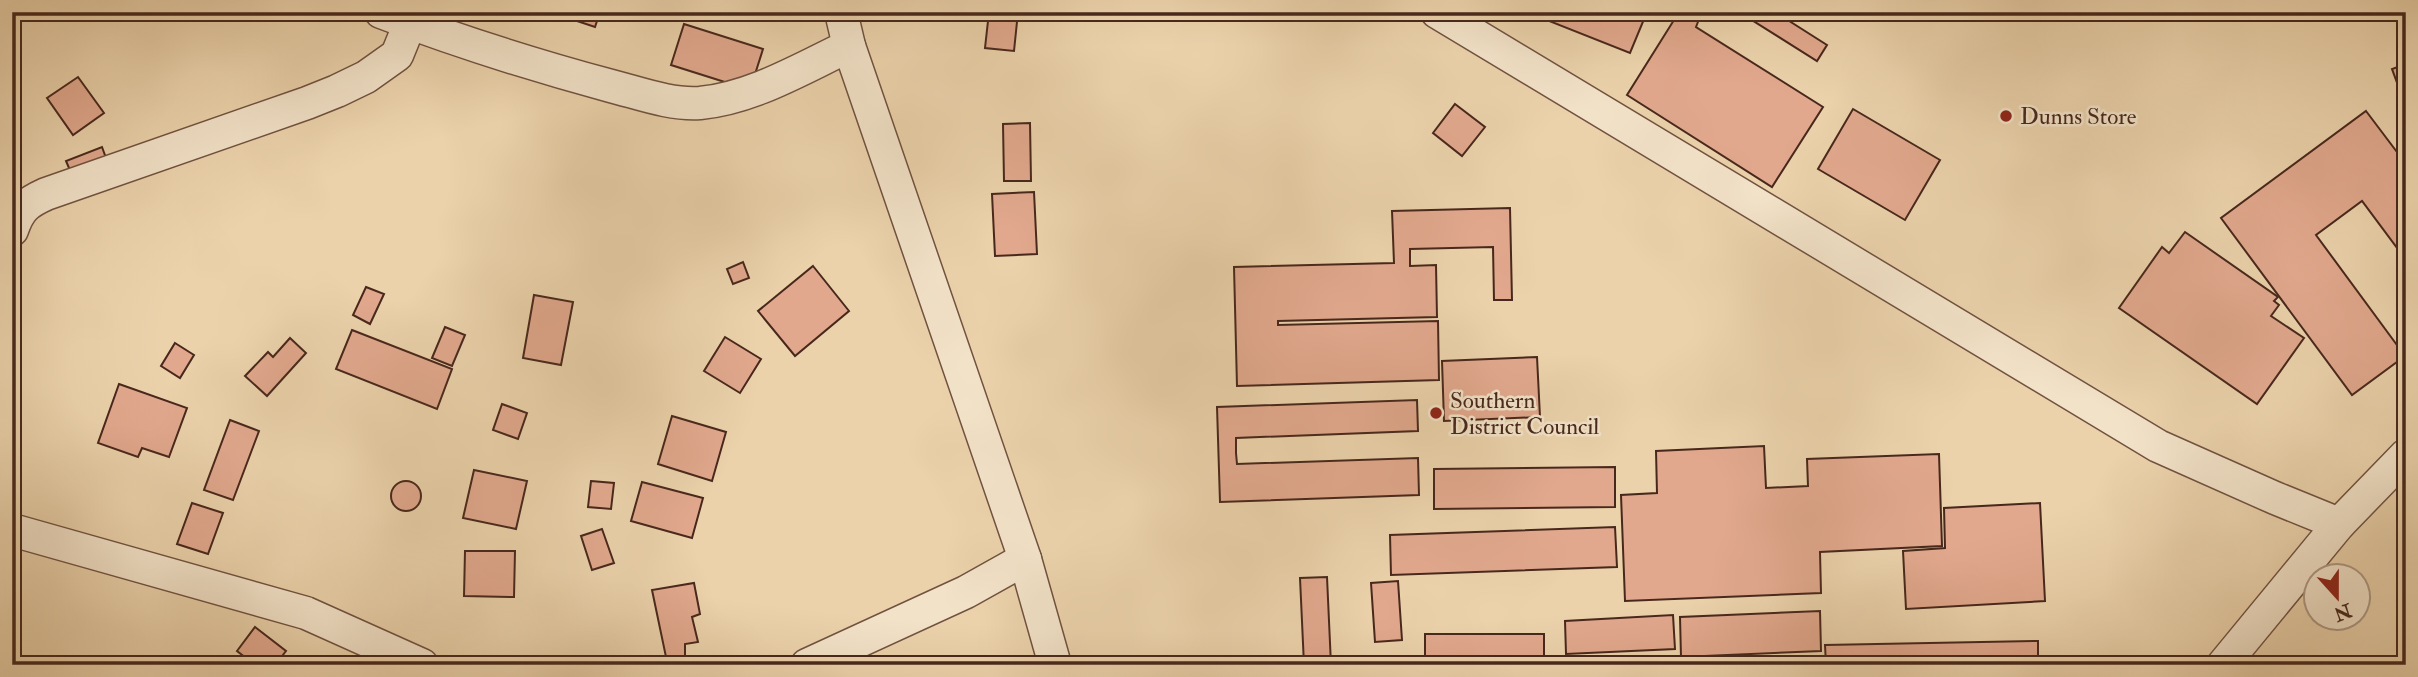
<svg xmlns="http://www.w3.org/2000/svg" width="2418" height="677" font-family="'IM FELL Double Pica',serif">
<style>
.building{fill:#e1a88d;stroke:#48281c;stroke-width:2}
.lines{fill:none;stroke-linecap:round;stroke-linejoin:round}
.minor-casing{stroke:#715240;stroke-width:35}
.minor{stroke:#f2e2c8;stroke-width:32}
.poi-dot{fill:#8f2418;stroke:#f2e2c8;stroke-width:2.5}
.labels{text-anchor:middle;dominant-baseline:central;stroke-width:5;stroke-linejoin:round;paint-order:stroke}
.poi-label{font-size:23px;fill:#48281c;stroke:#f2e2c8;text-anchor:start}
</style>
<rect width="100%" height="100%" fill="#ebd2ab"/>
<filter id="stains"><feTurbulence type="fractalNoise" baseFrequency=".00286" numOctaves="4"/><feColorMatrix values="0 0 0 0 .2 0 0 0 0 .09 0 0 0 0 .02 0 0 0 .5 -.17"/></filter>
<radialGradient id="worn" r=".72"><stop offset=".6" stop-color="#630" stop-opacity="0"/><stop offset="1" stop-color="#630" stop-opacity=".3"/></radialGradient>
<g class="building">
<polygon points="550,12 600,12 595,27"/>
<polygon points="989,12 1018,12 1014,51 985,48"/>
<polygon points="1546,12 1647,12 1630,53 1544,19"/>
<polygon points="1679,12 1701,14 1696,27 1823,107 1772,187 1627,95"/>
<polygon points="1739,12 1775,12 1827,45 1817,61"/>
<polygon points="684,24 763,49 750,90 671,65"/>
<polygon points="2406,64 2406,107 2392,69"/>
<polygon points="78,77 104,113 73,135 47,98"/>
<polygon points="1455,104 1485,127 1462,156 1433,133"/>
<polygon points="1853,109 1940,160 1905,220 1818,169"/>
<polygon points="2366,111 2406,164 2406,260 2362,201 2316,235 2405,356 2352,395 2221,218"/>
<polygon points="1030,123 1031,181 1004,181 1003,124"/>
<polygon points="102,147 110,169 75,182 66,161"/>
<polygon points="1034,192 1037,254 995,256 992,194"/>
<polygon points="1510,208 1512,300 1494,300 1493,247 1410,249 1410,266 1436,265 1437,317 1278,321 1278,325 1438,321 1439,380 1237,386 1234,267 1394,263 1392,211"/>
<polygon points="2185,232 2278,297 2274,301 2279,305 2271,316 2304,338 2257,404 2119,308 2162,247 2169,253"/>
<polygon points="743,262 749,278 733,284 727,269"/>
<polygon points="813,266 849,311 795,356 758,311"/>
<polygon points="366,287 384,294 370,324 353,315"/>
<polygon points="534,295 573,302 561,365 523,358"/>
<polygon points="445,327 465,335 452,366 432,358"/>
<polygon points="352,330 452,369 437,409 336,369"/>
<polygon points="725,337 761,359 740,393 704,371"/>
<polygon points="290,338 306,353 267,396 245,376 268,352 273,357"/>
<polygon points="175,343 194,355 180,378 161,366"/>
<polygon points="1537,357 1540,417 1444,421 1442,361"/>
<polygon points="119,384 187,408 169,457 142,448 138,457 98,443"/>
<polygon points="1417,400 1418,431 1236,438 1236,453 1237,464 1418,458 1419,495 1220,502 1217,407"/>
<polygon points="502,404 527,413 518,439 493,430"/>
<polygon points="672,416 726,432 712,481 658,464"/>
<polygon points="230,420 259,431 233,500 204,490"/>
<polygon points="1764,446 1766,488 1808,486 1807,459 1939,454 1942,546 1820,552 1821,593 1625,601 1621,495 1657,493 1656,451"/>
<polygon points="1615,467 1615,507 1434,509 1434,469"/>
<polygon points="474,470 527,481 516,529 463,518"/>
<circle cx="406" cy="496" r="15"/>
<polygon points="591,481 614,483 611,509 588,507"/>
<polygon points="642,482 703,498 692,538 631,521"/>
<polygon points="192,503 223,513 208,554 177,544"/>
<polygon points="2040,503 2045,601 1906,609 1903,551 1945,548 1944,508"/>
<polygon points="1615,527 1617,567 1391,575 1390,535"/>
<polygon points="602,529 614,563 592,570 581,536"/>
<polygon points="465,551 515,551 514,597 464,596"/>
<polygon points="1327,577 1331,665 1304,665 1300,578"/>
<polygon points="1398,581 1402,640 1375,642 1371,583"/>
<polygon points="694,583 700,614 692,617 698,642 685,644 685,656 666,657 652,590"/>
<polygon points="1820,611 1821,651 1681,657 1680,617"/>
<polygon points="1673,615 1675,649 1566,654 1565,621"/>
<polygon points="255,627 286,651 275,665 255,665 237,651"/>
<rect x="1425" y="634" width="119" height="27"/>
<polygon points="2038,641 2038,665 1826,665 1825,645"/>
<polygon points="370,645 404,665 360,665"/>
</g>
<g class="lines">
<defs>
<g id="minor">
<path d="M381 12C457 41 533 65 611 86 639 93 670 105 700 103 753 98 802 68 849 46"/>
<polyline points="841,12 849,46 1025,559 1055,665"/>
<polyline points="1437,12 2158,446 2275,498 2339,524"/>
<path d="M12 230C19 209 26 203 46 194L307 103 337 91 366 77 397 55 410 23"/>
<polyline points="12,530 306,613 422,665"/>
<polyline points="807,665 966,592 1025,559"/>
<polyline points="2223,665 2339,524 2406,455"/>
</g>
</defs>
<use href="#minor" class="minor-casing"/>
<use href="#minor" class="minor"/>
</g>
<g class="poi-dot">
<circle cx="2006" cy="116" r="7"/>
<circle cx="1436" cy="413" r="7"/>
</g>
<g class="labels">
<g class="poi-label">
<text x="2020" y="116">Dunns Store</text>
<text x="1450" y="400">Southern<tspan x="1450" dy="26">District Council</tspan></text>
</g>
</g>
<rect width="2418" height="677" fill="none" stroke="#ebd2ab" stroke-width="42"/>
<rect x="14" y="14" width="2390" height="649" fill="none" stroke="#48281c" stroke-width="3.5"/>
<rect x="21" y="21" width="2376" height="635" fill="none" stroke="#48281c" stroke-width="2"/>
<g transform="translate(2337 597) rotate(159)"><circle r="33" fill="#f2e2c8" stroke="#ae9883" stroke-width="2"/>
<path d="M0-5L12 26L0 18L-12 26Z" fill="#8f2418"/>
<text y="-10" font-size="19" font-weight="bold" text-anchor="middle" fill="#48281c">N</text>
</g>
<rect width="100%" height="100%" filter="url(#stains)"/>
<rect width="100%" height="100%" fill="url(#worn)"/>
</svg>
